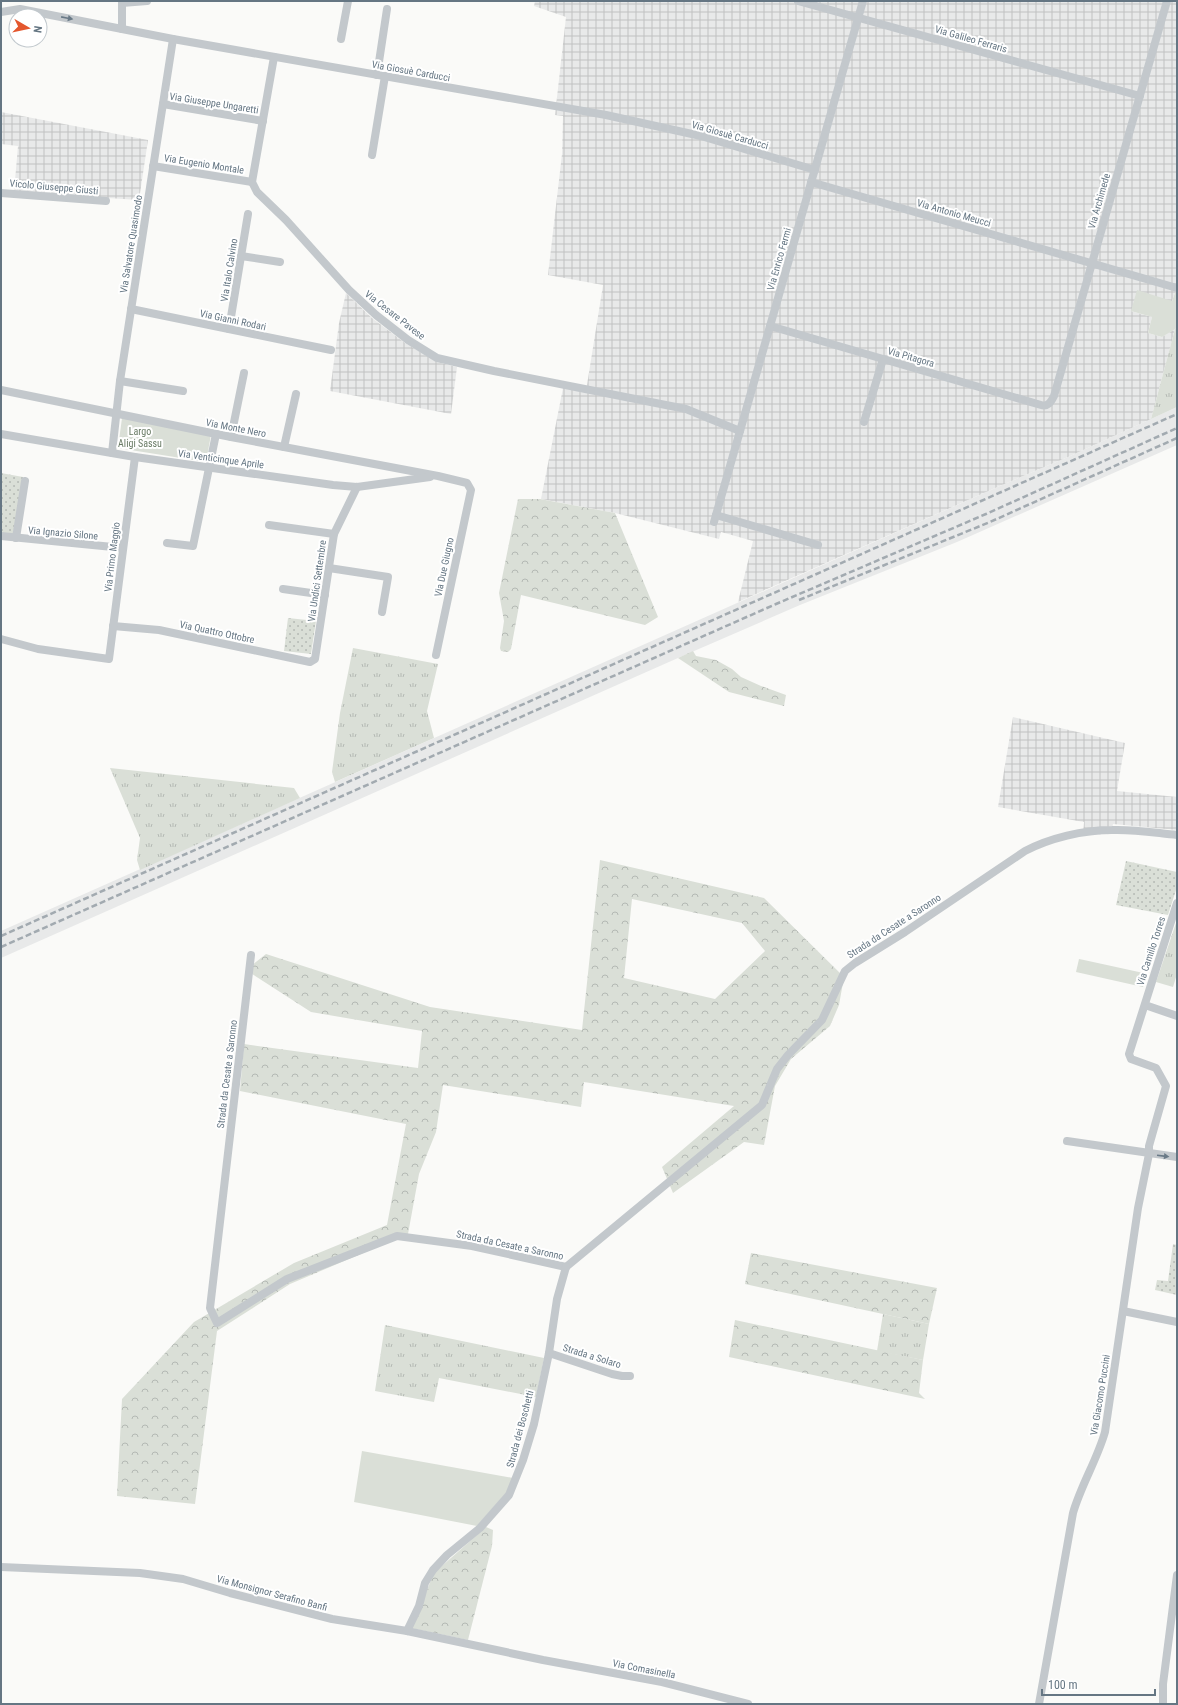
<svg xmlns="http://www.w3.org/2000/svg" width="1178" height="1705" font-family="'Roboto Condensed',sans-serif">
<style>
.built{fill:#e8e9e9}
.industrial{fill:url(#industrial-grid)}
.grass{fill:url(#grass-tufts)}
.forest{fill:url(#forest-crowns);fill-rule:evenodd}
.park{fill:url(#park-dots)}
.garden{fill:#dadfd7}
.lines{fill:none;stroke-linecap:round;stroke-linejoin:round}
.street{stroke:#c3c8cc;stroke-width:8}
.rail{stroke:#a2aab0;stroke-width:2.5;stroke-dasharray:6 3;stroke-linecap:butt}
.oneway{fill:#6a7a87}
.labels{text-anchor:middle;dominant-baseline:central;stroke-width:4;stroke-linejoin:round;paint-order:stroke}
.street-label{font-size:10px;fill:#657683;stroke:#fff}
.park-label{font-size:10px;fill:#687a64;stroke:#fff}
</style>
<defs>
<pattern id="industrial-grid" width="8" height="8" patternUnits="userSpaceOnUse"><rect width="8" height="8" fill="#e8e9e9"/><path d="M0 4h8M4 0v8" fill="none" stroke="#c0c1c2"/></pattern>
<pattern id="grass-tufts" width="24" height="20" patternUnits="userSpaceOnUse"><rect width="24" height="20" fill="#dadfd7"/><path d="M3 7l-1-3M5 7V3M7 7l1-3M15 17l-1-3M17 17v-4M19 17l1-3" fill="none" stroke="#b4b9b4"/></pattern>
<pattern id="forest-crowns" width="20" height="18" patternUnits="userSpaceOnUse"><rect width="20" height="18" fill="#dadfd7"/><path d="M2 6a3 3 0 1 1 6 0M12 15a3 3 0 1 1 6 0" fill="none" stroke="#b4b9b4"/></pattern>
<pattern id="park-dots" width="8" height="8" patternUnits="userSpaceOnUse"><rect width="8" height="8" fill="#dadfd7"/><path d="M2 2h.1M6 6h.1" fill="none" stroke="#b4b9b4" stroke-width="1.8" stroke-linecap="round"/></pattern>
</defs>
<rect width="100%" height="100%" fill="#fafaf8"/>
<polygon class="built" points="1177,407 1177,445 957,542 800,605 678,658 1,958 1,931 1002,485 1068,457"/>
<g class="industrial">
<polygon points="535,1 1177,1 1177,293 1175,293 1172,301 1131,311 1152,317 1148,333 1162,337 1175,329 1151,419 1068,457 1002,485 738,602 753,541 721,532 719,539 615,513 541,499 563,388 586,391 603,285 548,275 562,154 563,116 555,115 566,17 534,6"/>
<polygon points="1,112 148,140 139,200 14,192 18,146 1,144"/>
<polygon points="346,293 372,318 405,343 437,362 457,367 451,414 330,391 339,323"/>
<polygon points="1013,717 1125,743 1117,791 1177,797 1177,830 1113,824 1111,834 1083,835 1084,822 998,807"/>
</g>
<g class="grass">
<polygon points="1177,328 1177,407 1151,419 1175,329"/>
<polygon points="353,648 438,664 427,711 434,738 335,782 332,772 340,713"/>
<polygon points="110,768 294,788 300,798 140,870 137,860 140,838"/>
<polygon points="1176,923 1177,923 1177,974 1173,987 1156,982"/>
<polygon points="883,1314 929,1324 923,1360 877,1351"/>
<polygon points="385,1325 544,1358 536,1397 439,1378 434,1402 375,1391"/>
</g>
<g class="forest">
<polygon points="518,499 540,499 615,513 658,617 645,625 521,595 511,649 508,652 501,651 500,648 504,621 499,593"/>
<polygon points="693,651 696,656 716,660 732,669 741,677 761,686 786,695 784,706 729,692 678,658"/>
<path d="M600 860 764 898 844 977 839 1005 830 1026 791 1059 775 1086 764 1145 744 1142 673 1193 662 1167 734 1106 584 1082 581 1107 443 1085 436 1132 419 1174 408 1234 290 1284 217 1331 195 1504 117 1496 122 1399 194 1322 294 1263 387 1225 406 1124 240 1091 244 1044 418 1068 422 1031 311 1012 246 970 266 954 430 1007 582 1030ZM632 899 742 923 765 951 715 999 624 978Z"/>
<polygon points="751,1253 937,1288 929,1324 745,1284"/>
<polygon points="735,1320 923,1360 919,1393 925,1399 729,1357"/>
<polygon points="486,1527 493,1530 492,1546 468,1640 411,1628 434,1573"/>
</g>
<g class="park">
<polygon points="1,473 23,477 13,535 1,533"/>
<polygon points="288,618 316,621 311,654 284,651"/>
<polygon points="1126,861 1177,872 1177,887 1168,915 1116,905"/>
<polygon points="1173,1244 1177,1245 1177,1295 1155,1290 1157,1280 1168,1281"/>
</g>
<g class="garden">
<polygon points="1137,290 1172,301 1175,293 1177,293 1177,328 1162,337 1148,333 1152,317 1131,311"/>
<polygon points="122,418 211,435 206,462 118,448"/>
<polygon points="1079,959 1084,960 1148,974 1143,987 1076,972"/>
<polygon points="362,1451 513,1478 506,1493 477,1526 354,1502"/>
</g>
<g class="lines">
<g class="street">
<polyline points="798,1 1140,96"/>
<polyline points="122,3 147,1"/>
<polyline points="1,12 20,9 173,39 606,115 701,136 815,170"/>
<polyline points="122,29 122,1"/>
<polyline points="341,39 348,1"/>
<polyline points="274,57 252,182 257,192 286,220 349,290 376,315 408,340 437,358 494,371 686,409 740,431"/>
<polyline points="377,75 387,9"/>
<polyline points="163,104 263,121"/>
<polyline points="372,155 385,76"/>
<polyline points="153,166 252,182"/>
<polyline points="811,182 1177,288"/>
<polyline points="1,193 106,201"/>
<polyline points="241,256 280,262"/>
<polyline points="131,309 331,350"/>
<path d="M770 326 1041 405C1048 407 1051 402 1054 396L1167 1"/>
<polyline points="229,329 248,214"/>
<polyline points="120,381 183,391"/>
<polyline points="1,390 231,437 438,476 467,483 471,490 436,655"/>
<polyline points="864,422 883,359"/>
<polyline points="1,434 135,457 333,485 357,487 430,477"/>
<polyline points="231,437 244,373"/>
<polyline points="284,447 296,394"/>
<polyline points="112,453 120,381 173,39"/>
<polyline points="716,515 818,545"/>
<polyline points="714,522 863,1"/>
<polyline points="269,525 334,534"/>
<polyline points="1,536 123,548"/>
<polyline points="16,538 25,481"/>
<polyline points="167,543 193,546 216,434"/>
<polyline points="329,568 388,577 382,612"/>
<polyline points="283,589 325,595"/>
<polyline points="113,626 159,630 310,662 315,659 334,534 357,487"/>
<polyline points="1,639 38,649 109,659 135,457"/>
<polyline points="251,955 210,1308 217,1323 287,1279 397,1236 472,1246 566,1267"/>
<polyline points="1145,1005 1177,1016"/>
<polyline points="1067,1141 1177,1157"/>
<path d="M566 1267 762 1105 777 1069 788 1055 822 1020 845 971 855 963 905 932 1025 851C1050 838 1083 830 1112 830 1133 829 1156 833 1177 835"/>
<polyline points="1123,1311 1177,1322"/>
<polyline points="549,1353 612,1374 622,1376 630,1376"/>
<polyline points="1,1567 140,1573 183,1579 230,1593 332,1619 407,1631 543,1660 662,1682 748,1704"/>
<polyline points="407,1631 419,1606 425,1583 433,1570 447,1555 480,1528 509,1495 523,1460 534,1424 549,1353 557,1299 566,1267"/>
<path d="M1039 1704 1073 1513C1081 1485 1097 1460 1105 1432L1138 1208 1149 1154V1146L1166 1086 1156 1068 1131 1059 1129 1054 1177 903"/>
<polyline points="1163,1704 1163,1684 1177,1575"/>
</g>
<g class="rail">
<polyline points="799,600 990,522 1177,438"/>
<polyline points="1,936 1177,414"/>
<polyline points="1,947 776,604 986,514 1177,428"/>
</g>
</g>
<defs><path id="oneway-solid" d="M-6-.8H1V-3.2L6.5 0L1 3.2V.8H-6Z"/></defs>
<g class="oneway">
<use href="#oneway-solid" transform="translate(67 18) rotate(11)"/>
<use href="#oneway-solid" transform="translate(1163 1156) rotate(7)"/>
</g>
<g class="labels">
<g class="street-label">
<text transform="translate(971 39) rotate(16)">Via Galileo Ferraris</text>
<text transform="translate(411 71) rotate(10)">Via Giosuè Carducci</text>
<text transform="translate(214 103) rotate(9)">Via Giuseppe Ungaretti</text>
<text transform="translate(730 135) rotate(16)">Via Giosuè Carducci</text>
<text transform="translate(204 164) rotate(9)">Via Eugenio Montale</text>
<text transform="translate(54 187) rotate(5)">Vicolo Giuseppe Giusti</text>
<text transform="translate(1099 201) rotate(-74)">Via Archimede</text>
<text transform="translate(954 213) rotate(16)">Via Antonio Meucci</text>
<text transform="translate(131 244) rotate(-81)">Via Salvatore Quasimodo</text>
<text transform="translate(779 259) rotate(-74)">Via Enrico Fermi</text>
<text transform="translate(229 270) rotate(-81)">Via Italo Calvino</text>
<text transform="translate(395 315) rotate(38)">Via Cesare Pavese</text>
<text transform="translate(233 320) rotate(12)">Via Gianni Rodari</text>
<text transform="translate(911 357) rotate(16)">Via Pitagora</text>
<text transform="translate(236 428) rotate(11)">Via Monte Nero</text>
<text transform="translate(221 459) rotate(8)">Via Venticinque Aprile</text>
<text transform="translate(63 533) rotate(5)">Via Ignazio Silone</text>
<text transform="translate(112 557) rotate(-83)">Via Primo Maggio</text>
<text transform="translate(444 567) rotate(-78)">Via Due Giugno</text>
<text transform="translate(317 581) rotate(-82)">Via Undici Settembre</text>
<text transform="translate(217 632) rotate(12)">Via Quattro Ottobre</text>
<text transform="translate(894 926) rotate(-33)">Strada da Cesate a Saronno</text>
<text transform="translate(1151 951) rotate(-72)">Via Camillo Torres</text>
<text transform="translate(227 1074) rotate(-83)">Strada da Cesate a Saronno</text>
<text transform="translate(510 1245) rotate(12)">Strada da Cesate a Saronno</text>
<text transform="translate(592 1356) rotate(17)">Strada a Solaro</text>
<text transform="translate(1100 1395) rotate(-81)">Via Giacomo Puccini</text>
<text transform="translate(520 1429) rotate(-75)">Strada dei Boschetti</text>
<text transform="translate(272 1593) rotate(15)">Via Monsignor Serafino Banfi</text>
<text transform="translate(644 1669) rotate(11)">Via Comasinella</text>
</g>
<g class="park-label">
<text x="140" y="431">Largo<tspan x="140" dy="12">Aligi Sassu</tspan></text>
</g>
</g>
<rect width="1178" height="1705" fill="none" stroke="#657683" stroke-width="4"/>
<g transform="translate(28 28) rotate(99)"><circle r="19" fill="#ffffff" stroke="#c1c8cd"/>
<path d="M0-3L7 15L0 10L-7 15Z" fill="#e4572e"/>
<text y="-6" font-size="11" font-weight="bold" text-anchor="middle" fill="#657683">N</text>
</g>
<path d="M1042 1689v6h113v-6" fill="none" stroke="#657683" stroke-width="2"/>
<text x="1048" y="1689" font-size="12" fill="#657683" stroke="#ffffff" stroke-width="3" paint-order="stroke">100 m</text>
</svg>
